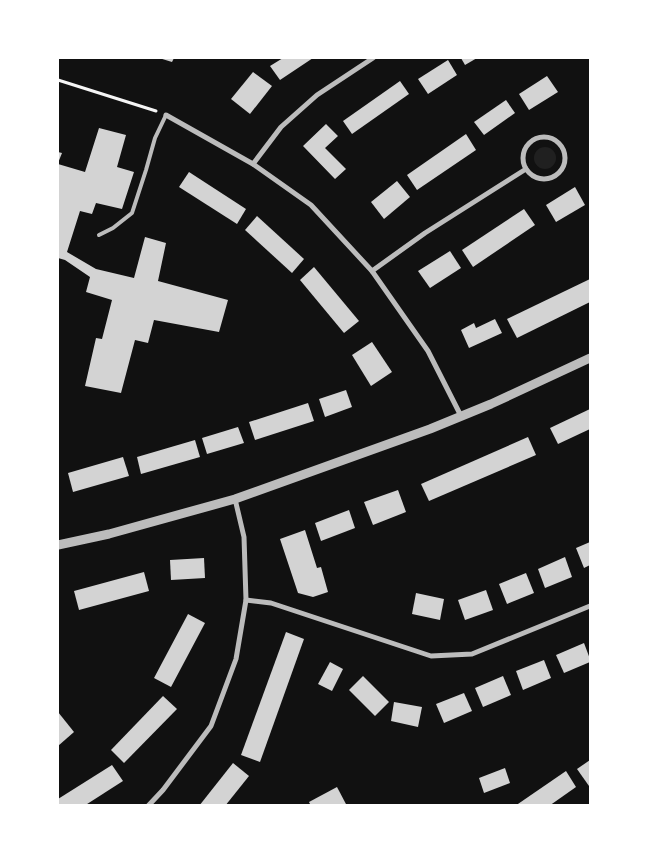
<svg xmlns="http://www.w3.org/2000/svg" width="648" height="863" font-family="'Sofia Sans Condensed',sans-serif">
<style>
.green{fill:#202020}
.building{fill:#d3d3d3}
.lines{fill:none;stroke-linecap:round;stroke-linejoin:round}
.path{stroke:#f5f5f5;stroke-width:3}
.service{stroke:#bcbcbc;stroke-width:4}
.minor{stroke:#bcbcbc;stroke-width:5}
.tertiary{stroke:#bcbcbc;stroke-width:9}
</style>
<rect width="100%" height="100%" fill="#111"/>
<circle class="green" cx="545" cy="158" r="11"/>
<g class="building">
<polygon points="159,58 174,58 172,62"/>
<polygon points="283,58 313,58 280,80 270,66"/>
<polygon points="461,58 477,58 465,65"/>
<polygon points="448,60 457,75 428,94 418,79"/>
<polygon points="253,72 272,86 250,114 231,99"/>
<polygon points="547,76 558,92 529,110 519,94"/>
<polygon points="400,81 409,94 352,134 343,121"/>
<polygon points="506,100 515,113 484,135 474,122"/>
<polygon points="326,124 338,136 325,148 346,169 335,179 303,146"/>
<polygon points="99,128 126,135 117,167 134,172 122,209 96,203 92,214 80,211 67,252 96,269 134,278 145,237 166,243 158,281 228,300 219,332 154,320 148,343 135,340 121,393 85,386 96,338 102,339 112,300 86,292 90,277 65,260 58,258 58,164 85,172"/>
<polygon points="466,134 476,150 417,190 407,175"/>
<polygon points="58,152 62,153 58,163"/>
<polygon points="189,172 246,209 237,224 179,187"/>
<polygon points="397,181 410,197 384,219 371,202"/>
<polygon points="575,187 585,205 556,222 546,205"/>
<polygon points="524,209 535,225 473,267 462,250"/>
<polygon points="257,216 304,259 292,273 245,230"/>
<polygon points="450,251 461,268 430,288 418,271"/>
<polygon points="314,267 359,321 344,333 300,280"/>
<polygon points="590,279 590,302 517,338 507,319"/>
<polygon points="495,319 502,333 469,348 461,330 474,323 476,328"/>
<polygon points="372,342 392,372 371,386 352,355"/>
<polygon points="346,390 352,407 325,417 319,399"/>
<polygon points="308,403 314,421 255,440 249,422"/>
<polygon points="590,409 590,429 558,444 550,428"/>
<polygon points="238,427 244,443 207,454 202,438"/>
<polygon points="528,437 536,455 429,501 421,484"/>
<polygon points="195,440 200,457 141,474 137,457"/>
<polygon points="123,457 129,476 73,492 68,473"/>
<polygon points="398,490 406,512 373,525 364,502"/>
<polygon points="349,510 355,528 321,541 315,523"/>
<polygon points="305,530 317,568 321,567 328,592 313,597 298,593 280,539"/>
<polygon points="590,542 590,565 584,568 576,548"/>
<polygon points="565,557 572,577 545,588 538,569"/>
<polygon points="204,558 205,578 171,580 170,560"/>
<polygon points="144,572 149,591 79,610 74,591"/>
<polygon points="526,573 534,593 507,604 499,584"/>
<polygon points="486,590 493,610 465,620 458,600"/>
<polygon points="416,593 444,599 440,620 412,614"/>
<polygon points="188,614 205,623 171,687 154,678"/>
<polygon points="286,632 304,639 260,762 241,755"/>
<polygon points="584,643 590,659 590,662 564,673 556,655"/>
<polygon points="544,660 551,678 523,690 516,671"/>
<polygon points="330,662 343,669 332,691 318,684"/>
<polygon points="363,676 389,702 375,716 349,690"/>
<polygon points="503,676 511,695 483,707 475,688"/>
<polygon points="464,693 472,711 444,723 436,704"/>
<polygon points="163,696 177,709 124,763 111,750"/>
<polygon points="394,702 422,707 418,727 391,721"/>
<polygon points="58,712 74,732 58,746"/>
<polygon points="590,760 590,784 589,786 577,769"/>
<polygon points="233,763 249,776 225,806 199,806"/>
<polygon points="112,765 123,781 84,806 58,806 58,799"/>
<polygon points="505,768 510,783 484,793 479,778"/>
<polygon points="566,771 576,787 549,806 515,806"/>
<polygon points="337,787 347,806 311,806 309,802"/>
</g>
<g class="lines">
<polyline class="path" points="58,80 156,111"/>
<polyline class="service" points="99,235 113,228 132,213 146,170 155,138 166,115"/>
<g class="minor">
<polyline points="166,115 253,164 311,205 372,271 428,351 461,416"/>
<circle cx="544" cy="158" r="21"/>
<polyline points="253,164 281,127 317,95 373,58"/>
<polyline points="372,271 425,233 526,169"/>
<polyline points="246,600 271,603 431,656 472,654 590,606"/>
<polyline points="148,806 163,790 211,726 236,659 246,600 244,537 235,499"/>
</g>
<polyline class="tertiary" points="58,545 109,534 235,499 430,429 491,404 590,358"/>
</g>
<rect width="648" height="863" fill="none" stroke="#ffffff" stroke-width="118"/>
</svg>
